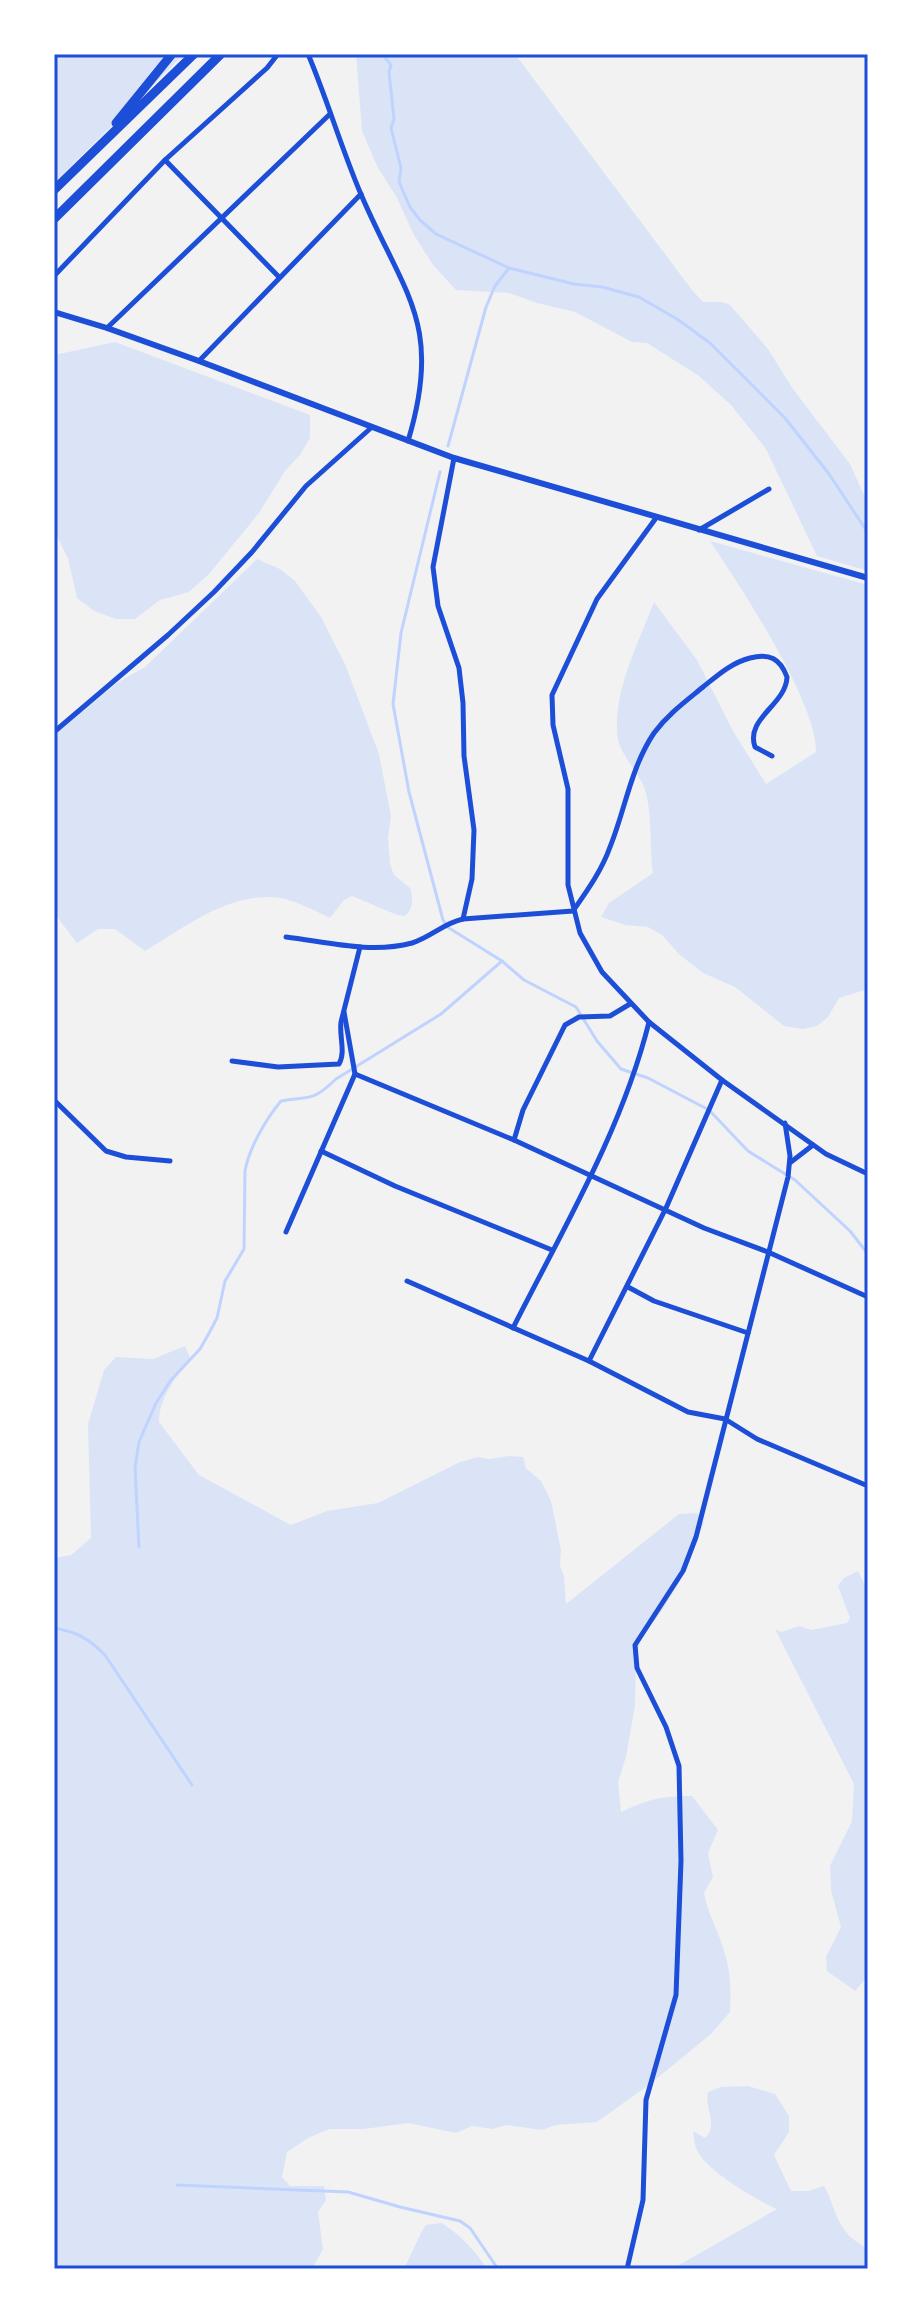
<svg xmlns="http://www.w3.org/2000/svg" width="922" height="2323" font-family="Barlow,sans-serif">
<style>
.green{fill:#dbe4f7}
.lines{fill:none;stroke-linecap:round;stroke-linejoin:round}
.stream{stroke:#bfd3fe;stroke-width:3}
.minor{stroke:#1d4ed8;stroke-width:5}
.tertiary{stroke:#1d4ed8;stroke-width:6}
.motorway{stroke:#1d4ed8;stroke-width:9}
.neatline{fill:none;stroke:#1d4ed8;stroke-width:3}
</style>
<rect width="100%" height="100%" fill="#f2f2f2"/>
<g class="green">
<polygon points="54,54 184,54 54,183"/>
<polygon points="356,54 515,54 692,290 703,302 722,302 730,305 768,349 793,389 850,464 868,504 868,571 817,556 766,449 731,405 699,376 647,343 632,342 575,312 537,303 509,293 456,290 433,265 414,235 396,196 378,168 362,131"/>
<polygon points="115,342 310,415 310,438 300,455 285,471 259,513 209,574 189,592 160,600 135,619 116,619 94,611 77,598 68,558 54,531 54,355"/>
<path d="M710 541 868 585V989L839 998 828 1017 817 1026 803 1029 784 1026 735 987 703 973 680 955 662 935 648 927 625 925 601 917 609 903 653 873C649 845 653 813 644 787 637 769 617 752 617 732 615 687 638 644 654 602L697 660 733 731 766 784 816 752C817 702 740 586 710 541Z"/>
<path d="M257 559 280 569 295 581 321 617 345 664 379 754 391 816 388 838 390 864 394 875 410 888C413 898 414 908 405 916L397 915 352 896 344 900 330 918C313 910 289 897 271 897 223 896 184 928 145 951L115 929H98L77 943 54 913V741L58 732 117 683 145 667Z"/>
<path d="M185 1346 190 1358C176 1378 159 1397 159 1422L199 1475 291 1525 327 1511 378 1503 460 1462 478 1457 489 1459 509 1456 523 1457 526 1468 541 1481 551 1501 561 1550 560 1566 564 1576 566 1604 679 1514 697 1513 704 1523 684 1574 663 1609 641 1639 636 1659 635 1705 626 1757 618 1782 621 1812C649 1799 661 1796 692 1796L718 1830 708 1853 713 1877 704 1893C708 1915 719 1932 725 1954 731 1973 731 1992 730 2012L711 2034 650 2084 597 2122 556 2125 542 2130 506 2125 492 2129 472 2126 456 2133 408 2123 364 2129H329L308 2138 287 2152 282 2177 290 2186H324L326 2200 318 2212 323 2249 312 2269H54V1558L71 1555 91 1538 88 1424 104 1370 116 1357 153 1359Z"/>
<polygon points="858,1571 868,1592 868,1976 855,1991 827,1971 826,1957 841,1927 831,1890 830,1866 852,1821 854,1784 775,1629 781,1632 799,1626 812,1630 847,1623 850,1618 838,1586 844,1578"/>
<path d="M748 2086 775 2094 789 2116V2132L774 2155 791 2191H808L824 2186C833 2201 835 2220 847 2233 852 2240 861 2244 868 2249V2269H672L777 2209C758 2201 705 2170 697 2150 694 2144 694 2137 693 2131L705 2138C719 2124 704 2109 708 2092L721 2087Z"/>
<path d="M441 2223C458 2232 477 2253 487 2269H404L422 2231 426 2225Z"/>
</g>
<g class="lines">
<g class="stream">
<polyline points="382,54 391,65 389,72 394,119 391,128 401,168 399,182 410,207 420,220 436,234 509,268 574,284 602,287 639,297 677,319 710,343 785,418 829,474 868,533"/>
<polyline points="448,446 486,307 495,286 509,268"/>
<polyline points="440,472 401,633 393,704 409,792 443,920 449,928 502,961 524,980 576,1007 597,1041 621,1069 648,1078 709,1110 748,1151 795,1180 850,1231 868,1254"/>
<path d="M139 1547 135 1468 139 1442 156 1403 171 1380 200 1349 208 1335 217 1318 225 1281 244 1249 245 1171C249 1148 266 1119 281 1101 311 1096 312 1102 336 1079L441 1014 502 961"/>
<path d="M54 1628C77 1632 88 1638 105 1655L192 1785"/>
<polyline points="866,1957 868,1952"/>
<polyline points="177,2185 348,2192 400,2207 460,2221 470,2228 498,2269"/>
</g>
<g class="minor">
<path d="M308 54C327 99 341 147 360 192 403 294 444 322 408 441"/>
<polyline points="165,160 278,276"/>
<polyline points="54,276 165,160 267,68 278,54"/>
<polyline points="107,328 330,114"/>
<polyline points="199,361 361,194"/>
<polyline points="454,458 433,567 438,606 459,668 463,703 464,756 474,830 472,879 463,919"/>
<polyline points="656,518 597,599 552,695 553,725 568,789 568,885 580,933 602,972 649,1022 722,1080 826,1154 868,1174"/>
<polyline points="699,530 769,489"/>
<polyline points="54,732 168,635 214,592 252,552 306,486 372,427"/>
<path d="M286 937C327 942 371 954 412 943 431 937 444 923 463 919L573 911C587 891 602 870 610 847 625 810 631 767 654 733 668 714 686 701 703 687 718 675 731 663 750 658 769 653 780 658 787 677 786 705 745 718 755 747L772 756"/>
<polyline points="344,1012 355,1074"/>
<path d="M232 1061 278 1067 339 1064C346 1052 339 1036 341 1022L360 947"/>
<polyline points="54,1100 106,1151 126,1157 170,1161"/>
<polyline points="514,1140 523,1110 565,1025 579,1017 610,1016 630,1004"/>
<polyline points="321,1151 395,1186 552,1250"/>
<polyline points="791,1162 813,1145"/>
<polyline points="286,1232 355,1074 514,1140 704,1228 768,1252 868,1297"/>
<polyline points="407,1281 589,1361 688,1412 725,1419 757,1439 868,1486"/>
<polyline points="628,1287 654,1301 748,1333"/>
<path d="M513 1328C563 1229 622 1130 649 1022"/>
<polyline points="589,1361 666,1208 722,1080"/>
<polyline points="627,2269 643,2200 646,2100 676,1995 681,1861 679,1766 666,1727 637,1668 635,1645 683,1571 696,1537 788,1177 790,1156 785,1123"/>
</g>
<polyline class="tertiary" points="54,312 107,328 199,361 454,458 868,578"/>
<g class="motorway">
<polyline points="116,123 172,54"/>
<polyline points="54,190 194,54"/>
<polyline points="54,219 221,54"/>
</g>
</g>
<rect width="922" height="2323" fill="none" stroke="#ffffff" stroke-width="112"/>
<rect x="56" y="56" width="810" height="2211" class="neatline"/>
</svg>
